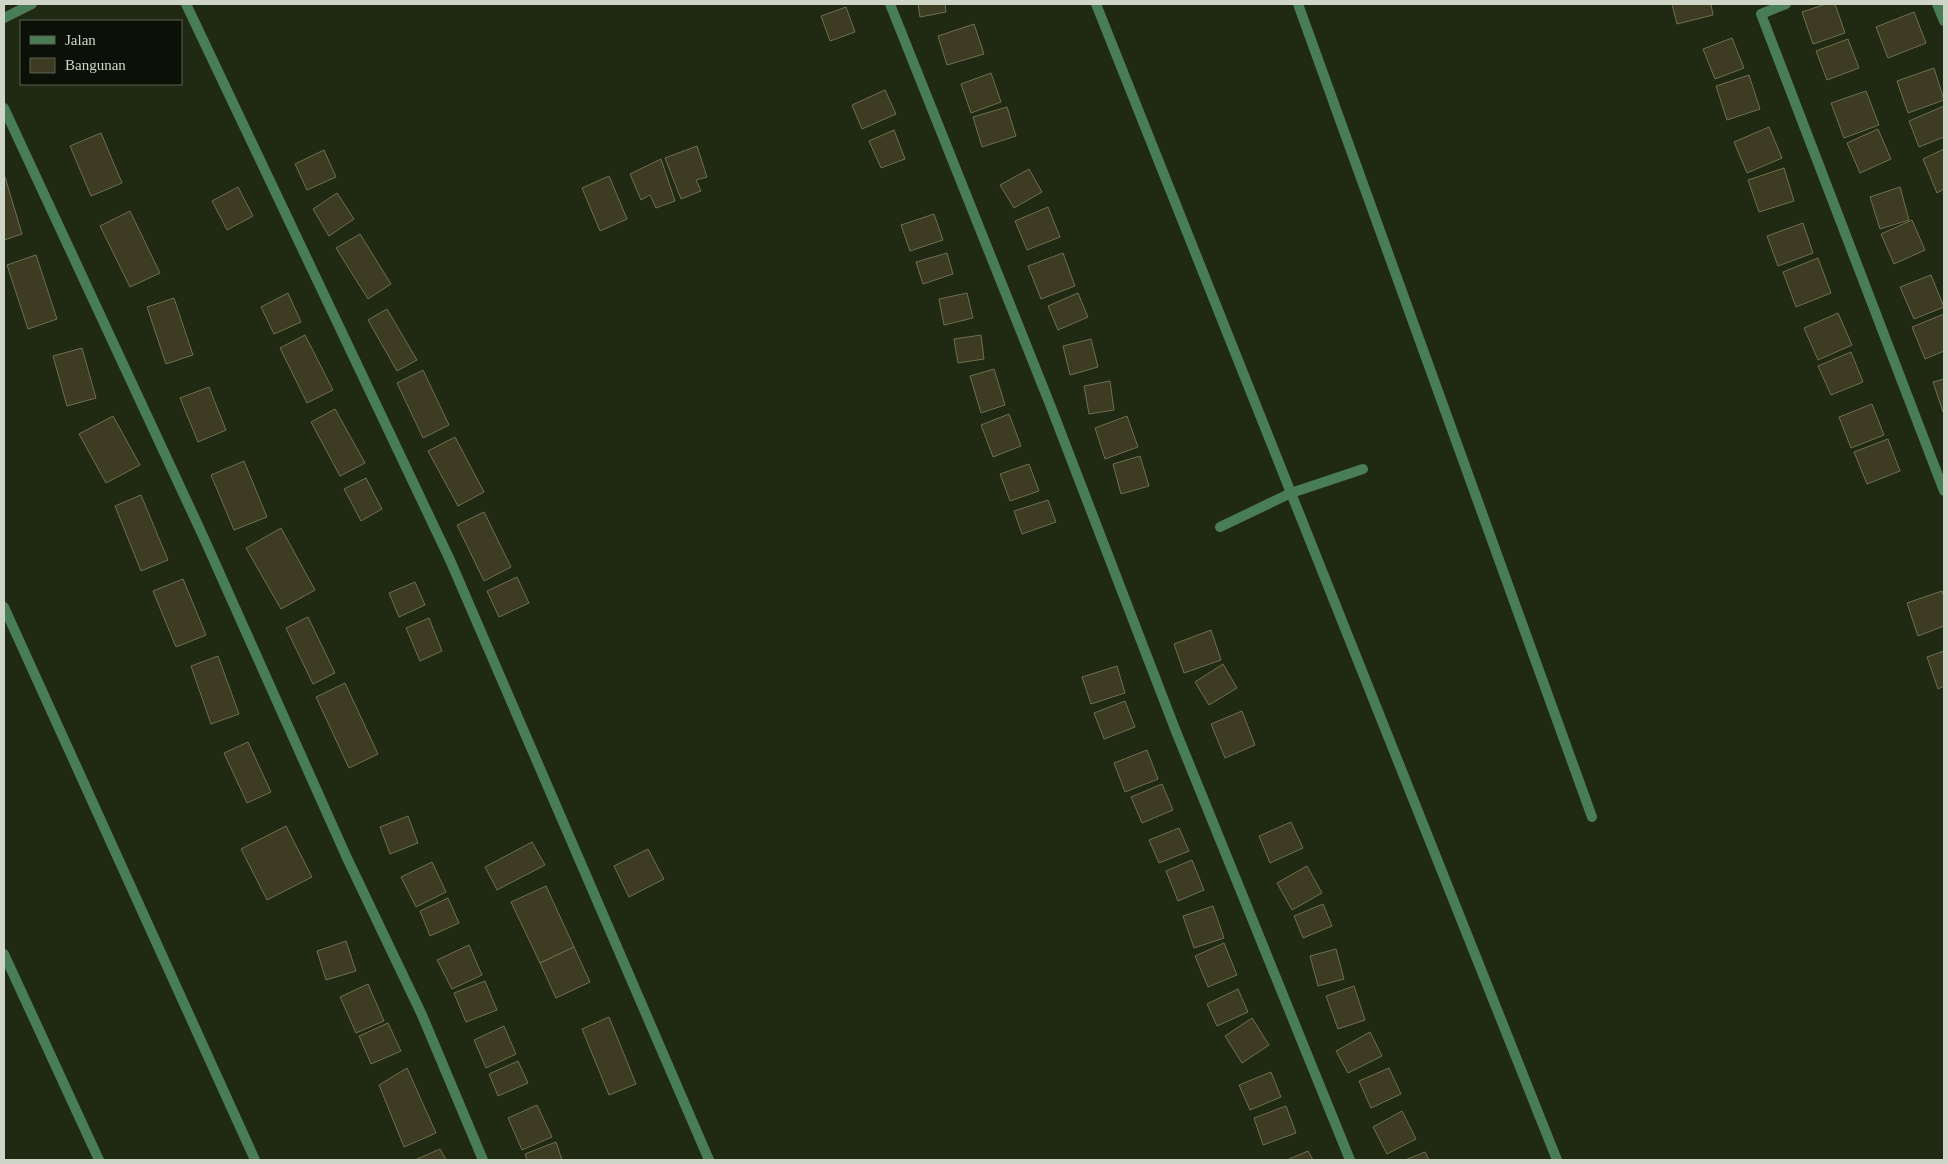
<svg xmlns="http://www.w3.org/2000/svg" width="1948" height="1164" font-family="Georgia,serif">
<style>
.building{fill:#3d3c22;stroke:#6e6e52}
.lines{fill:none;stroke-linecap:round;stroke-linejoin:round}
.street{stroke:#497d55;stroke-width:10}
</style>
<rect width="100%" height="100%" fill="#202a13"/>
<g class="building">
<polygon points="918,4 945,4 946,12 920,17"/>
<polygon points="1672,4 1711,4 1713,15 1677,24"/>
<polygon points="1826,4 1835,4 1845,33 1813,44 1802,12"/>
<polygon points="846,7 855,32 830,41 821,16"/>
<polygon points="1914,12 1926,43 1888,58 1876,27"/>
<polygon points="974,24 984,54 947,65 938,36"/>
<polygon points="1732,38 1744,68 1715,79 1703,49"/>
<polygon points="1848,39 1859,68 1827,80 1816,51"/>
<polygon points="1934,68 1944,100 1908,113 1897,81"/>
<polygon points="991,73 1001,102 971,113 961,84"/>
<polygon points="1749,75 1760,109 1727,120 1716,86"/>
<polygon points="885,90 896,114 862,129 852,105"/>
<polygon points="1866,91 1879,125 1844,138 1831,103"/>
<polygon points="1944,106 1944,137 1919,147 1909,121"/>
<polygon points="1007,107 1016,136 982,147 973,117"/>
<polygon points="1769,127 1782,158 1747,173 1734,142"/>
<polygon points="1878,129 1891,159 1860,173 1847,143"/>
<polygon points="894,130 905,159 881,168 869,141"/>
<polygon points="101,133 122,183 91,196 70,146"/>
<polygon points="697,146 707,177 696,180 701,191 681,199 665,158"/>
<polygon points="1944,149 1944,189 1937,193 1923,159"/>
<polygon points="324,150 336,177 307,190 295,164"/>
<polygon points="661,159 675,201 656,208 650,195 641,200 630,174"/>
<polygon points="1784,168 1794,201 1759,212 1748,180"/>
<polygon points="1029,169 1042,192 1014,208 1000,185"/>
<polygon points="609,176 627,219 600,231 582,188"/>
<polygon points="5,177 22,234 4,240 4,178"/>
<polygon points="238,187 253,216 227,230 212,201"/>
<polygon points="1900,187 1909,220 1880,229 1870,197"/>
<polygon points="337,193 354,219 329,236 313,209"/>
<polygon points="1048,207 1060,237 1027,250 1015,221"/>
<polygon points="130,211 160,273 130,287 100,226"/>
<polygon points="934,214 943,240 910,251 901,225"/>
<polygon points="1912,220 1925,250 1894,264 1881,234"/>
<polygon points="1803,223 1813,253 1778,266 1767,236"/>
<polygon points="360,234 391,284 368,299 336,248"/>
<polygon points="947,253 953,274 923,284 916,262"/>
<polygon points="1063,253 1075,286 1041,299 1028,266"/>
<polygon points="36,255 57,319 28,329 7,265"/>
<polygon points="1818,258 1831,293 1796,307 1783,272"/>
<polygon points="1931,275 1944,307 1914,319 1900,287"/>
<polygon points="288,293 301,322 274,334 261,307"/>
<polygon points="967,293 973,318 944,325 939,299"/>
<polygon points="1078,293 1088,317 1058,330 1048,306"/>
<polygon points="174,298 193,355 166,364 147,307"/>
<polygon points="387,309 417,360 397,371 368,320"/>
<polygon points="1838,313 1852,345 1818,360 1804,328"/>
<polygon points="1944,314 1944,351 1925,359 1912,327"/>
<polygon points="305,335 333,390 307,403 280,348"/>
<polygon points="981,335 984,359 958,363 954,339"/>
<polygon points="1091,339 1098,367 1070,375 1063,346"/>
<polygon points="82,348 96,398 67,406 53,356"/>
<polygon points="1851,352 1863,382 1831,395 1818,366"/>
<polygon points="994,369 1005,405 981,413 970,376"/>
<polygon points="423,370 449,425 423,438 397,383"/>
<polygon points="1944,379 1944,412 1943,412 1933,382"/>
<polygon points="1110,381 1114,410 1089,414 1084,386"/>
<polygon points="209,387 226,430 198,442 180,398"/>
<polygon points="1872,404 1884,435 1851,448 1839,417"/>
<polygon points="335,409 365,463 340,476 311,422"/>
<polygon points="1009,414 1021,446 993,457 981,425"/>
<polygon points="113,416 140,465 106,483 79,434"/>
<polygon points="1127,416 1138,447 1105,459 1095,428"/>
<polygon points="455,437 484,492 458,506 428,451"/>
<polygon points="1888,439 1900,471 1867,484 1854,452"/>
<polygon points="1140,456 1149,486 1121,494 1113,464"/>
<polygon points="244,461 267,517 234,530 211,475"/>
<polygon points="1029,464 1039,491 1010,501 1000,474"/>
<polygon points="366,478 382,509 361,521 344,489"/>
<polygon points="141,495 168,560 141,571 115,506"/>
<polygon points="1048,500 1056,522 1022,534 1014,511"/>
<polygon points="484,512 511,567 484,581 457,525"/>
<polygon points="281,528 315,590 281,609 246,548"/>
<polygon points="517,577 529,603 499,617 487,591"/>
<polygon points="183,579 206,635 176,647 153,591"/>
<polygon points="415,582 425,605 399,617 389,593"/>
<polygon points="1942,591 1944,597 1944,626 1918,636 1907,603"/>
<polygon points="308,617 335,673 313,684 286,628"/>
<polygon points="429,618 442,651 420,661 406,628"/>
<polygon points="1211,630 1221,660 1184,673 1174,644"/>
<polygon points="1944,651 1944,686 1938,689 1927,657"/>
<polygon points="218,656 239,714 211,724 191,666"/>
<polygon points="1223,664 1237,688 1209,705 1195,682"/>
<polygon points="1117,666 1125,693 1091,704 1082,677"/>
<polygon points="345,683 378,754 349,768 316,697"/>
<polygon points="1125,701 1135,727 1104,739 1094,713"/>
<polygon points="1242,711 1255,745 1225,758 1211,724"/>
<polygon points="248,742 271,792 247,803 224,753"/>
<polygon points="1147,750 1158,779 1125,792 1114,763"/>
<polygon points="1162,784 1173,810 1142,823 1131,797"/>
<polygon points="408,816 418,843 390,854 380,827"/>
<polygon points="1291,822 1303,848 1270,863 1259,836"/>
<polygon points="286,826 312,877 267,900 241,849"/>
<polygon points="1179,828 1189,851 1159,863 1149,840"/>
<polygon points="532,842 545,865 497,890 485,867"/>
<polygon points="648,849 664,879 629,897 614,866"/>
<polygon points="1192,860 1204,890 1178,901 1166,871"/>
<polygon points="432,862 446,892 416,907 401,877"/>
<polygon points="1307,866 1322,893 1292,910 1277,883"/>
<polygon points="546,886 574,947 540,963 511,902"/>
<polygon points="448,898 459,923 430,936 420,911"/>
<polygon points="1323,904 1332,926 1303,938 1294,916"/>
<polygon points="1213,906 1224,938 1194,948 1183,916"/>
<polygon points="346,941 356,971 326,980 317,951"/>
<polygon points="1224,943 1237,975 1208,987 1195,956"/>
<polygon points="469,945 482,975 452,989 437,960"/>
<polygon points="574,947 590,982 556,998 540,963"/>
<polygon points="1336,949 1344,979 1318,986 1310,956"/>
<polygon points="485,981 497,1010 466,1022 454,993"/>
<polygon points="368,984 384,1021 356,1033 340,997"/>
<polygon points="1354,986 1365,1020 1338,1029 1326,996"/>
<polygon points="1238,989 1248,1012 1217,1026 1207,1004"/>
<polygon points="609,1017 636,1084 609,1095 582,1029"/>
<polygon points="1252,1018 1269,1045 1242,1063 1225,1036"/>
<polygon points="388,1023 401,1051 371,1064 359,1036"/>
<polygon points="504,1026 516,1054 486,1068 474,1040"/>
<polygon points="1370,1032 1382,1056 1348,1073 1336,1051"/>
<polygon points="518,1061 528,1083 498,1096 489,1074"/>
<polygon points="407,1068 436,1133 404,1147 379,1085"/>
<polygon points="1389,1068 1401,1094 1371,1108 1359,1081"/>
<polygon points="1271,1072 1281,1097 1250,1110 1239,1085"/>
<polygon points="537,1105 552,1137 522,1150 508,1118"/>
<polygon points="1286,1106 1296,1133 1263,1145 1254,1118"/>
<polygon points="1402,1111 1416,1139 1387,1154 1373,1127"/>
<polygon points="556,1142 562,1160 527,1160 525,1154"/>
<polygon points="440,1149 446,1160 415,1160"/>
<polygon points="1308,1151 1313,1160 1287,1160"/>
<polygon points="1425,1152 1429,1160 1405,1160"/>
</g>
<g class="lines">
<g class="street">
<polyline points="186,4 450,560 709,1160"/>
<polyline points="890,4 1051,407 1175,729 1350,1160"/>
<polyline points="1096,4 1557,1160"/>
<polyline points="1298,4 1592,817"/>
<polyline points="1786,4 1761,14 1944,491"/>
<polyline points="1937,4 1944,21"/>
<polyline points="4,18 32,4"/>
<polyline points="4,108 203,536 347,858 422,1015 483,1160"/>
<polyline points="1220,527 1291,493 1363,469"/>
<polyline points="4,607 255,1160"/>
<polyline points="4,954 99,1160"/>
</g>
</g>
<rect width="1948" height="1164" fill="none" stroke="#cfd6c8" stroke-width="10"/>
<rect x="20" y="20" width="162" height="65" fill="#0c1107" stroke="#5a6054"/>
<rect x="30" y="36" width="25" height="8" fill="#497d55" stroke="#5a6054"/>
<text x="65" y="45" font-size="15" fill="#cfd6c8">Jalan</text>
<rect x="30" y="58" width="25" height="15" fill="#3d3c22" stroke="#5a6054"/>
<text x="65" y="70" font-size="15" fill="#cfd6c8">Bangunan</text>
</svg>
